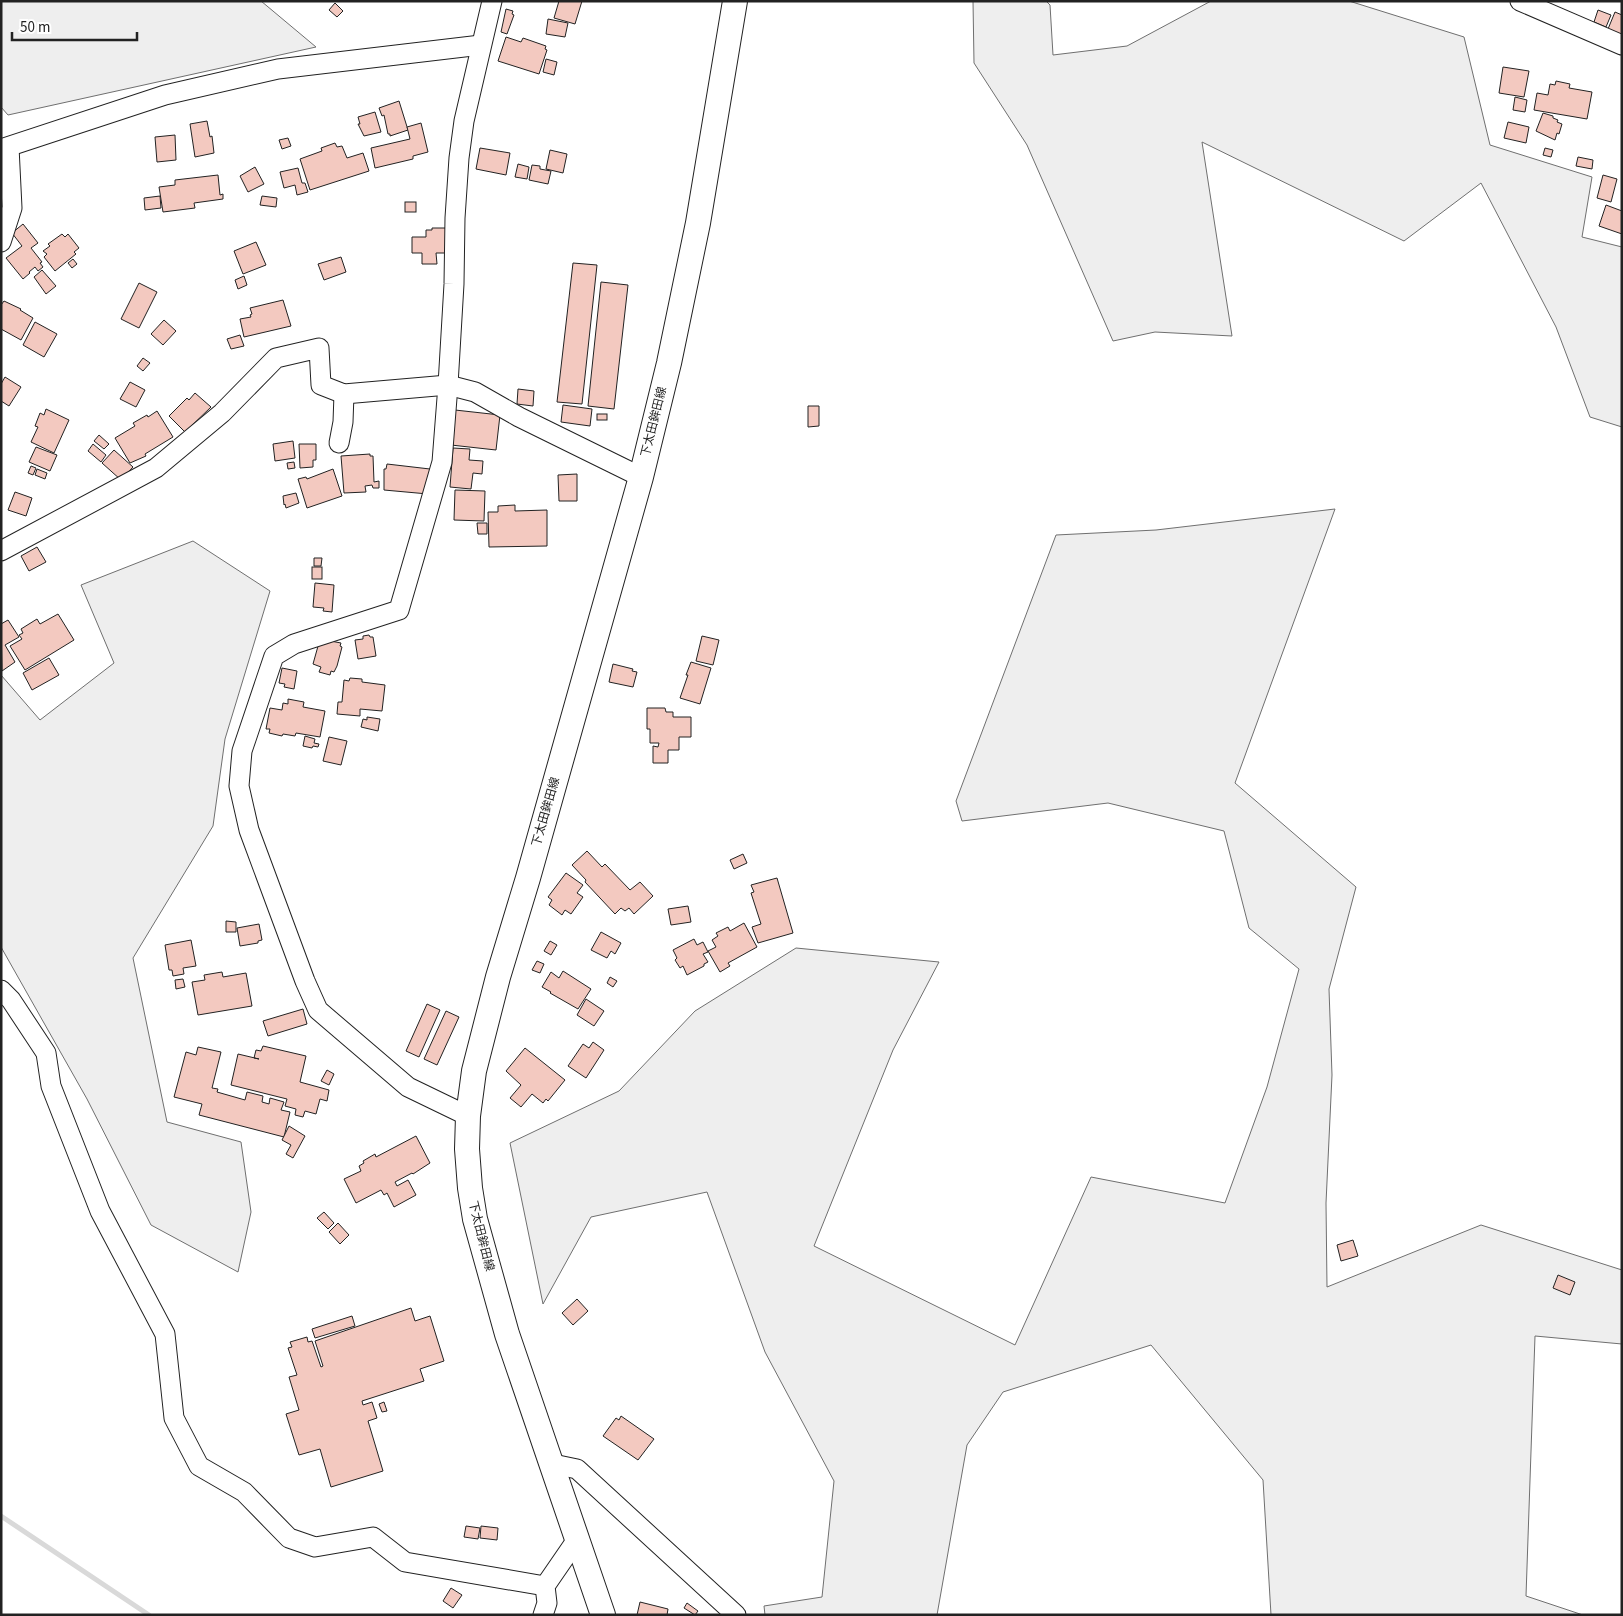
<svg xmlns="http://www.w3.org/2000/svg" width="1623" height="1616" font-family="'Source Sans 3','Noto Sans JP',sans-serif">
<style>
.green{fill:#eee;stroke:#6f6f6f}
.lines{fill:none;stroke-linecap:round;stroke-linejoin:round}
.stream{stroke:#d9d9d9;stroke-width:5}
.building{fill:#f3c9c0;stroke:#222}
.minor-casing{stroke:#222;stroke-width:21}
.major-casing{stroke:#222;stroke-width:26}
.minor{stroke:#fff;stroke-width:19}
.major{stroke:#fff;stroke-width:24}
.labels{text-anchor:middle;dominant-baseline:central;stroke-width:4;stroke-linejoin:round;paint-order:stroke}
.street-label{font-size:12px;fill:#222;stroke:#fff}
</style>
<rect width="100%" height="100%" fill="#fff"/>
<g class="green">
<polygon points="1,1 261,1 316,47 8,115 1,107"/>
<polygon points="973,1 1046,1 1050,5 1053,55 1127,46 1211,1 1349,1 1464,37 1490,145 1592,177 1582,237 1622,247 1622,427 1590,417 1556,327 1481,183 1404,241 1202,142 1232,336 1155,332 1113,341 1027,145 974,63"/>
<polygon points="1335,509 1235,783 1356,887 1329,989 1332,1075 1326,1203 1327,1287 1481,1225 1622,1270 1622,1344 1535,1336 1526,1596 1583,1615 1271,1615 1263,1480 1151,1345 1003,1392 967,1445 937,1615 765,1615 764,1606 822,1597 834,1481 765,1352 707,1192 591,1217 543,1304 510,1143 619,1091 695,1011 796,948 939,962 893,1050 814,1246 1015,1345 1091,1177 1225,1203 1267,1087 1299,969 1249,928 1224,831 1108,803 962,821 956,801 1056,535 1156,530"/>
<polygon points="193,541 270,591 225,739 213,826 133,958 167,1122 241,1142 251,1212 238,1272 151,1225 87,1099 1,947 1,675 40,720 114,663 81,585"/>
</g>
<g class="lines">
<polyline class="stream" points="1,1516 149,1615"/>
</g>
<g class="building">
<polygon points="559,1 582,1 575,24 554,18"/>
<polygon points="335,3 343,11 337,17 329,10"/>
<polygon points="506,9 513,11 512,14 514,15 507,34 501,32"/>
<polygon points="1598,10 1611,15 1606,27 1594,22"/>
<polygon points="1615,12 1622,15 1622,35 1608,29"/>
<polygon points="548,19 568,23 565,37 546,34"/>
<polygon points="506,37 521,42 523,38 546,46 545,49 547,50 539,74 498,61"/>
<polygon points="546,59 557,62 554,75 543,72"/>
<polygon points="1503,67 1529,71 1524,97 1499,93"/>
<polygon points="1556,81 1570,84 1569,88 1592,92 1587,119 1534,110 1537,93 1548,95 1550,84 1555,85"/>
<polygon points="1515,97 1527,100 1525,112 1513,110"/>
<polygon points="399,101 408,130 390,136 390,134 388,134 384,115 382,116 379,108"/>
<polygon points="375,112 381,132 364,136 358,124 360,124 358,117"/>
<polygon points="1543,113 1553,116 1553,118 1558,120 1557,122 1562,124 1559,134 1557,133 1555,140 1536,131"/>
<polygon points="207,121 210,137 212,136 214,153 195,157 190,124"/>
<polygon points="1508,122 1529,127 1526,143 1504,138"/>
<polygon points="421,123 428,152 413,156 413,159 375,168 371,148 410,139 407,127"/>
<polygon points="175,135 176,160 157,162 155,137"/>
<polygon points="288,138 291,146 282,149 279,140"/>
<polygon points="335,143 337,147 342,146 347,158 363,153 369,171 310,190 300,159 322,151 321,148"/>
<polygon points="480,148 510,153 506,175 476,169"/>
<polygon points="1545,148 1553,150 1551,157 1543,155"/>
<polygon points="550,150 567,154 563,173 546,169"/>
<polygon points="1578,157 1593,160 1592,169 1576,166"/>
<polygon points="518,164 529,167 527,179 515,177"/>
<polygon points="532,165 540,166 540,169 551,171 548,184 529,180"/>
<polygon points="255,167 264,184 248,192 240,176"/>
<polygon points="298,168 302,183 305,183 308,192 297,195 295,185 284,188 280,172"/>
<polygon points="218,175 220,195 223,194 223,199 194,203 195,208 163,212 159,187 175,185 175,180"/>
<polygon points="1603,175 1617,179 1611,202 1597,198"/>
<polygon points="160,196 161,208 145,210 144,198"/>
<polygon points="262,196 277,198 276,207 260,205"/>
<rect x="405" y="202" width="11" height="10"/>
<polygon points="1606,205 1622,211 1622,234 1599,226"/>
<polygon points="23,224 38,243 31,248 42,262 40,263 43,267 38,271 35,267 29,272 30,273 23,279 6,258 22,246 12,233"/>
<polygon points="432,228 446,228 446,253 436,253 437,264 422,264 422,253 412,253 412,237 426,237 426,230 432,230"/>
<polygon points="62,234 65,237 68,234 79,248 74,252 76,254 55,271 44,257 47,254 43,251 50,246 48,244"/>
<polygon points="256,242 266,265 243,274 234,251"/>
<polygon points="341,257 346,272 324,280 318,264"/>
<polygon points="73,259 77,264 72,268 68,263"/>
<polygon points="573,263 597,265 582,404 557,402"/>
<polygon points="42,270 56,286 46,294 34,277"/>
<polygon points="244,276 247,285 238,289 235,280"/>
<polygon points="601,282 628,285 614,409 588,406"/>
<polygon points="139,283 157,292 139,328 121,319"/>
<polygon points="283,300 291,326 244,337 240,319 251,317 250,315 252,314 250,308"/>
<polygon points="4,301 21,309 20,310 33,318 21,340 1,329 1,305"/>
<polygon points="164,320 176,331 163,345 151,334"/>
<polygon points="35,322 57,334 44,357 23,345"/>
<polygon points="240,335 244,346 231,349 227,339"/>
<polygon points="143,358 150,363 143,371 137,366"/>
<polygon points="5,377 21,387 9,406 1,401 1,384"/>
<polygon points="130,382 145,390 136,407 120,399"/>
<polygon points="518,389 534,391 533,406 517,404"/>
<polygon points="195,393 211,407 185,432 169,416 187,398 189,400"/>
<polygon points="563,405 592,409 590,426 561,422"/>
<polygon points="808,406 819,406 819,426 808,427"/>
<polygon points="46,409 69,420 54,453 31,442 38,427 35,426 40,413 44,415"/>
<polygon points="455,410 500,415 496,450 451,445"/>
<polygon points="157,411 173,437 145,454 146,456 130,463 115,438 135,426 133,423 147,415 148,417"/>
<rect x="597" y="414" width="10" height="6"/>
<polygon points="99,435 109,444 104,449 94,441"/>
<polygon points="293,441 295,458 275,461 273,444"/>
<polygon points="93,444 106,455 101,462 88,451"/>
<polygon points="299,444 316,444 316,460 313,460 313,467 300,468"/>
<polygon points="36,447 57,455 50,471 29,462"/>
<polygon points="453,448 470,449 469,460 483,461 482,474 473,473 471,489 450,487"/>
<polygon points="114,450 133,467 121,480 102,463"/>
<polygon points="370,454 370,456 373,456 374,482 379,481 379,488 373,488 372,485 365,486 366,492 344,493 341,456"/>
<polygon points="294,462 295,468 288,469 287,463"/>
<polygon points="387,464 430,469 428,494 384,490 384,469 386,469"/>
<polygon points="31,466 36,468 33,475 28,473"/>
<polygon points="37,469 47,473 45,479 35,475"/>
<polygon points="333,469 342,496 307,508 298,479 306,477 307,479"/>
<polygon points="577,474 577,501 559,501 558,475"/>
<polygon points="455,490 485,491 484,521 454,520"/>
<polygon points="15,492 32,498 26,516 8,510"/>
<polygon points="296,493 299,503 286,508 285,504 284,505 283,496"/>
<polygon points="515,505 515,511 547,510 547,546 489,547 488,512 498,512 498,506"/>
<polygon points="477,523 487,523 487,534 478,534"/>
<polygon points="37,547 46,562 29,571 21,556"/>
<polygon points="314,558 322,558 321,566 314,566"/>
<rect x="312" y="567" width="10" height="12"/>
<polygon points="315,583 334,585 332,612 323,611 324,608 313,607"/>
<polygon points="58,614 74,640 25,670 10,646 22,639 19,635 23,633 21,629 37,619 40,624"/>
<polygon points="8,620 19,637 5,645 15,662 2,671 1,624"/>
<polygon points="369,635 370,637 373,637 376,656 358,659 355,640 363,639 363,636"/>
<polygon points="702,636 719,640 713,665 696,661"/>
<polygon points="320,639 341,643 340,646 342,647 337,666 334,672 331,671 330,675 319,672 321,667 313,664"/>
<polygon points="49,658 59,675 32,690 23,673"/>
<polygon points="691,662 711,668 700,704 680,698 688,675 686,675"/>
<polygon points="613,664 633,669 632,671 637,672 633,687 609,682"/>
<polygon points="282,668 297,671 294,689 284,687 285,684 279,683"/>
<polygon points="350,678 362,679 362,682 385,685 382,711 360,709 360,716 337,714 338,702 342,702 344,680 349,681"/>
<polygon points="288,699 304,702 303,707 325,711 320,737 296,733 295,736 283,734 282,736 269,733 270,729 266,729 270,708 282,710 283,703 288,704"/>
<polygon points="647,708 665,708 666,712 673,712 673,717 691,717 691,737 679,737 679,750 668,750 668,763 653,763 653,746 658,747 659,743 650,743 650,729 647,729"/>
<polygon points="367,717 380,719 378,731 361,727 363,719 367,720"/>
<polygon points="305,736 315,739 314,743 319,744 318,747 313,746 312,748 303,746"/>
<polygon points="329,737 347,741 341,765 323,761"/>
<polygon points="587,851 602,867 605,864 630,890 640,882 653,896 634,914 629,908 625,911 621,908 615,914 585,882 586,880 572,865"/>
<polygon points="743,854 747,863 734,869 730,860"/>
<polygon points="566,873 583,885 577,893 583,897 571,914 565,910 562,915 549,905 552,900 548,897"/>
<polygon points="777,878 793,933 758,943 752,927 761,924 751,893 754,892 751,885"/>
<polygon points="688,906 691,922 671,925 668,909"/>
<polygon points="226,921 236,922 236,932 226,932"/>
<polygon points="744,923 757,947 728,963 730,966 720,972 708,951 716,947 712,940 718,936 716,933 728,927 730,931"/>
<polygon points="259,924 262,940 258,941 258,943 240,946 237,928"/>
<polygon points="601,932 621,943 615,954 611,951 607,958 591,950"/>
<polygon points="694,939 697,945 703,942 708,952 703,954 708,962 704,964 704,966 687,975 683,966 680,968 675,960 677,958 673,950"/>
<polygon points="191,940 196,966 183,968 184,974 173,976 172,970 169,970 165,945"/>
<polygon points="550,941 557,945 551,955 544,951"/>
<polygon points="537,961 544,964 540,973 532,970"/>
<polygon points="563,971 591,989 578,1009 550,993 551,992 542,987 551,972 559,978"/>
<polygon points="222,972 223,977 246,973 252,1006 198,1015 192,982 205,980 204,975"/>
<polygon points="610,977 617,981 613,987 607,983"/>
<polygon points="183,979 185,987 176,989 175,980"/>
<polygon points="586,999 604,1011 594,1026 577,1015"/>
<polygon points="427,1004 440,1010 419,1057 406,1051"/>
<polygon points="303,1009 307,1024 268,1036 263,1021"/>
<polygon points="446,1011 459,1017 437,1065 424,1059"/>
<polygon points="593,1042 604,1050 586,1078 568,1066 583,1044 589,1048"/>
<polygon points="263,1046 306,1056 300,1082 329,1090 327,1101 320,1099 316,1114 305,1111 303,1117 295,1115 296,1109 285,1106 287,1099 231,1085 238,1054 259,1059 254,1058 256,1050 261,1051"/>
<polygon points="198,1047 221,1052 212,1088 218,1089 217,1092 245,1100 247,1092 263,1096 262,1102 269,1104 270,1098 284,1102 281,1110 290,1112 284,1137 199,1115 202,1104 174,1097 186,1052 196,1055"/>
<polygon points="525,1048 565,1080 548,1101 546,1099 543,1103 532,1094 521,1107 510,1098 521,1085 506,1071"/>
<polygon points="327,1070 334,1074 329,1085 321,1081"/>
<polygon points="289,1126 305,1136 293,1158 286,1154 291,1145 282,1140"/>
<polygon points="416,1136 430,1163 413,1174 412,1173 395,1182 397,1186 408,1180 416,1195 394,1207 387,1193 384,1195 381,1190 356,1203 344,1179 361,1171 359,1166 364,1163 363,1161 375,1154 376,1157"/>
<polygon points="324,1212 334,1223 328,1229 317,1218"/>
<polygon points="338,1223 349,1235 340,1244 329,1232"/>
<polygon points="1353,1240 1358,1256 1341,1261 1337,1245"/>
<polygon points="1558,1275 1575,1282 1570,1295 1553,1288"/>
<polygon points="577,1299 588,1311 573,1325 562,1313"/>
<polygon points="411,1308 415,1321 430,1316 444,1361 420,1369 424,1381 362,1401 363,1405 372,1402 377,1418 368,1421 383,1471 331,1487 320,1449 299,1455 286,1414 299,1410 289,1377 297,1375 288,1348 292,1347 290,1342 307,1337 308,1342 312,1341 321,1367 323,1366 315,1341"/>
<polygon points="352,1316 355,1326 315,1338 312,1329"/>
<polygon points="384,1402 387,1411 382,1412 379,1404"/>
<polygon points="621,1416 654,1439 638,1460 603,1436 616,1418 619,1420"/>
<polygon points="466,1526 480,1528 478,1539 464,1537"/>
<polygon points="481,1526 498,1528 497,1540 480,1538"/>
<polygon points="451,1588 462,1595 453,1608 443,1601"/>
<polygon points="640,1602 668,1609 667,1615 637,1615"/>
<polygon points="687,1603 698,1611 695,1615 684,1608"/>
</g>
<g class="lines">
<defs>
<g id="minor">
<polyline points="1520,1 1622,45"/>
<polyline points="1,149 165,95 278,69 481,45"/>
<polyline points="1,242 12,208 9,147"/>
<polyline points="339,443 343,422 344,394"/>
<polyline points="1,551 156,468 222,413 276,358 319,348 321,385 344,394 448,385 475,392 519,417 641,477"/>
<polyline points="1,990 11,1000 46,1053 51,1086 100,1211 165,1334 174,1418 199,1466 244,1492 289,1538 315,1547 373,1537 405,1562 545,1586"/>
<polyline points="468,1116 408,1087 318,1010 305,981 249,830 239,786 242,751 274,656 294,644 399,610 442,462 448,385 454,284 455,218 459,158 464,121 492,1"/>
<polyline points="553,1464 577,1469 736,1615"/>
<polyline points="543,1615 547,1603 545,1586 578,1538"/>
</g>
<polyline id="major" points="603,1615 507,1334 475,1219 470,1188 467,1149 468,1116 474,1071 498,977 528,878 641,477 669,363 698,223 735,1"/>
</defs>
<use href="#minor" class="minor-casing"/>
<use href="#major" class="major-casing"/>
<use href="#minor" class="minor"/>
<use href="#major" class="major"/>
</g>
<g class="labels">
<g class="street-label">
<text transform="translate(654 422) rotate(-76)">下太田鉾田線</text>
<text transform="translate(546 812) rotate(-74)">下太田鉾田線</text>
<text transform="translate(481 1236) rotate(76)">下太田鉾田線</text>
</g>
</g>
<rect width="1623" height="1616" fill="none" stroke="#222222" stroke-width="5"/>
<path d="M12 32v8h125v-8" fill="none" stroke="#222222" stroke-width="2.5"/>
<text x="20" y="32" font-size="15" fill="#222222" stroke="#ffffff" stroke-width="4" paint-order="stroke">50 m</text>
</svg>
